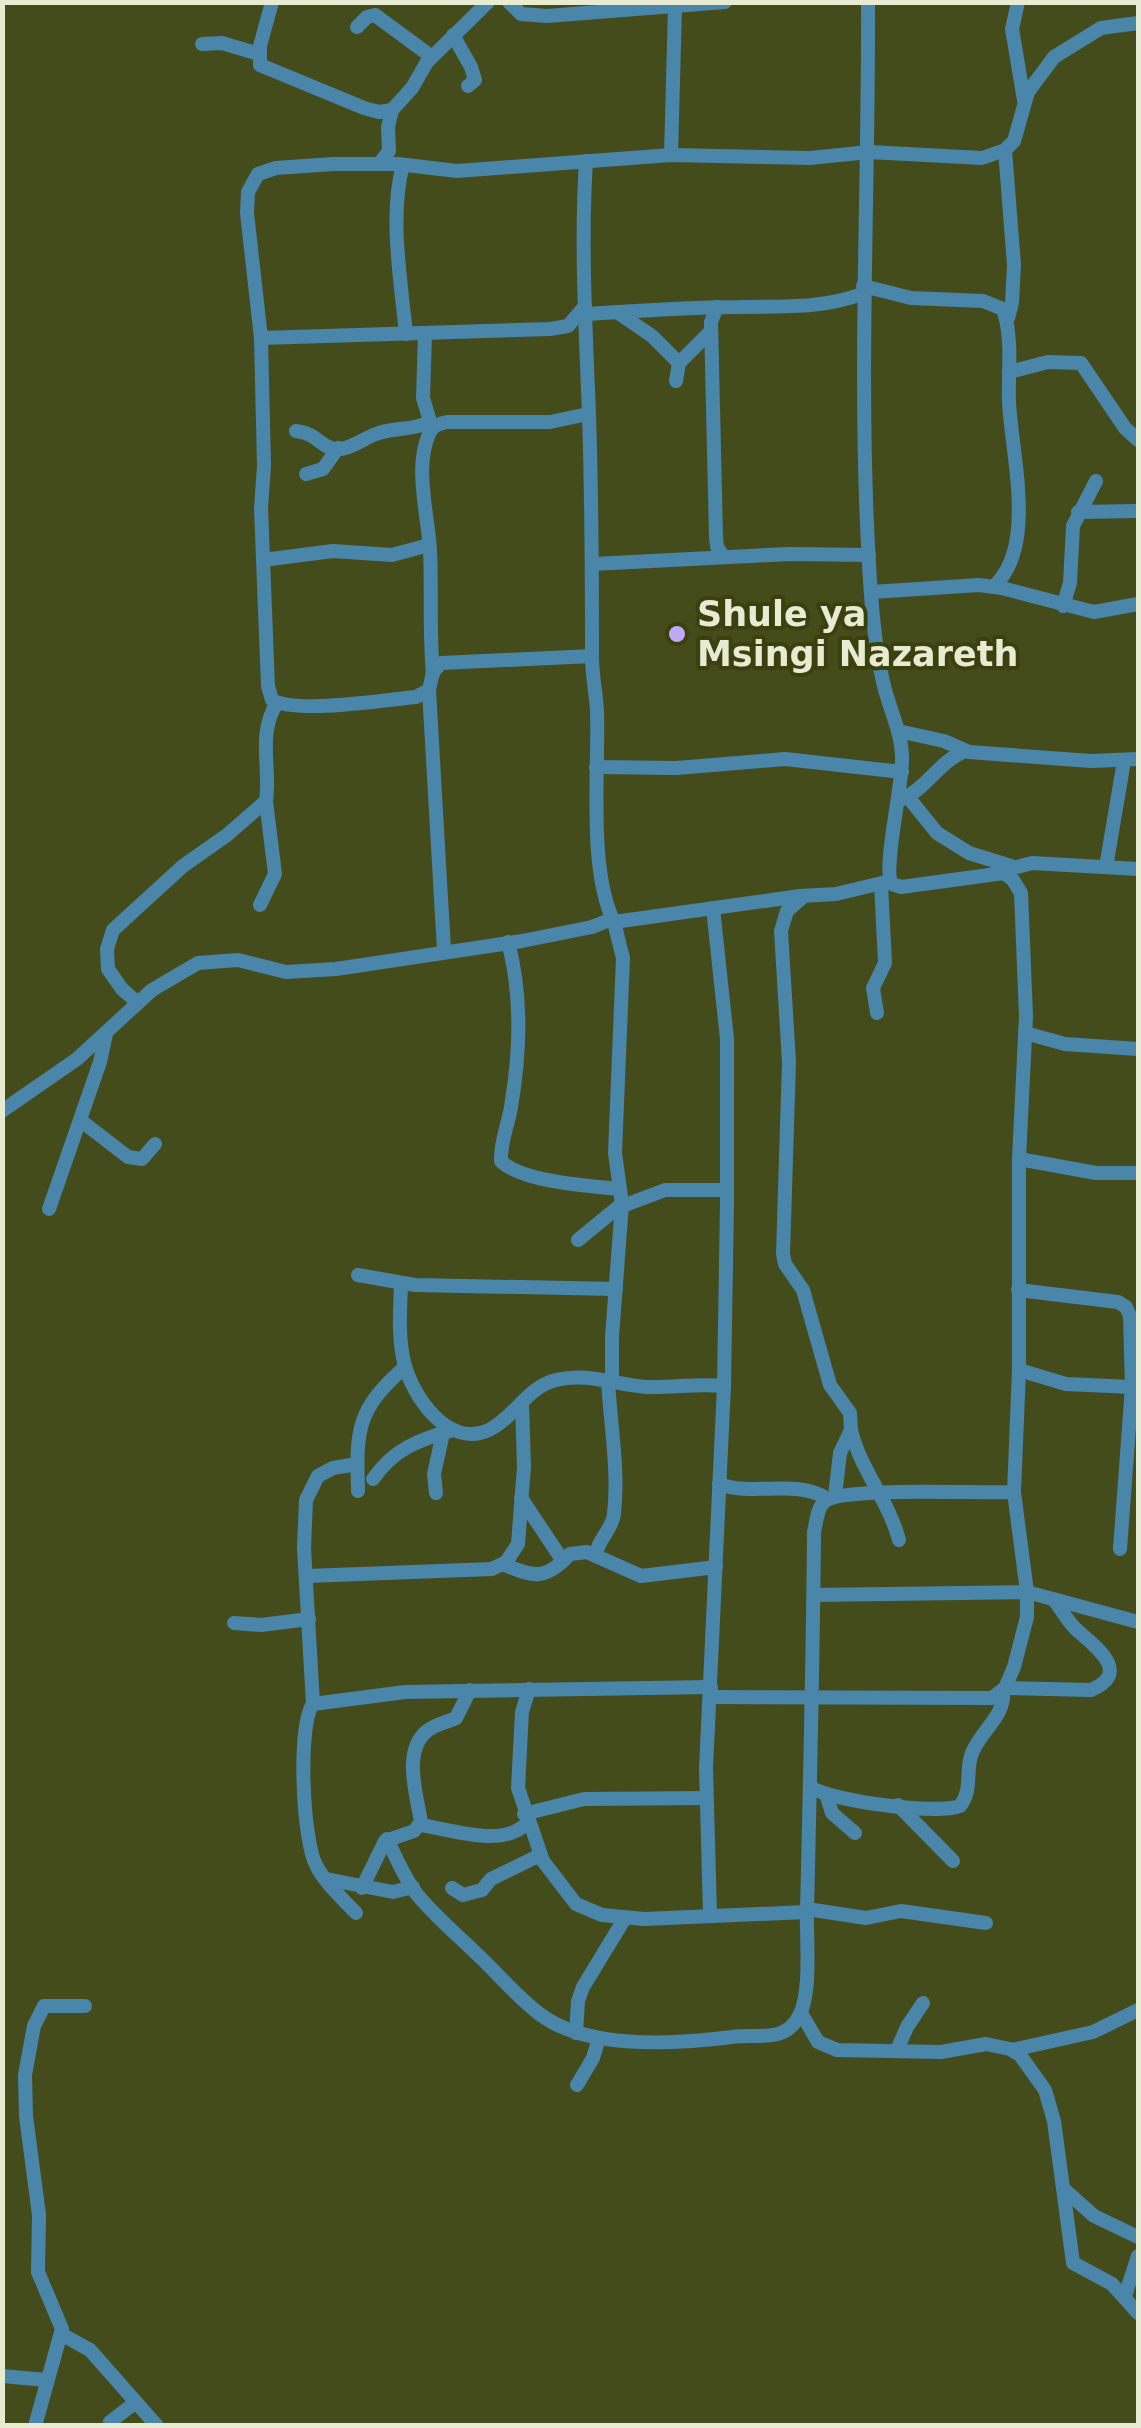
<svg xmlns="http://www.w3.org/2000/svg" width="1141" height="2428" font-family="'DejaVu Sans',sans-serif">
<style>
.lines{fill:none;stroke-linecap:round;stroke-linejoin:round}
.minor{stroke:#4a86aa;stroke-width:14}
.poi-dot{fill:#bea9f5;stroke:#3a410e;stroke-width:4}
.labels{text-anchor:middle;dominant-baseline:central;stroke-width:8;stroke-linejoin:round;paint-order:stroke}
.poi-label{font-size:35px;font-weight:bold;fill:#e6ebd1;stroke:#3a410e;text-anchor:start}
</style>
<rect width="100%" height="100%" fill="#454c1b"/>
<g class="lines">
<g class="minor">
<polyline points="272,2 260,46 260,65 364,108 379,112 392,110"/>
<polyline points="509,2 521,14 547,16 725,2"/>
<polyline points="1018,2 1012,29 1024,100"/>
<polyline points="357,27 367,17 375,15 432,57"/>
<polyline points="453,35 471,67 475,80 468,86"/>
<polyline points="202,44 222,43 259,54"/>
<polyline points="1005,150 1014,265 1012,303 1008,318"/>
<polyline points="671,155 675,8"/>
<path d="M586 161C581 238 585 314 588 390 592 479 592 569 592 657 592 675 596 693 597 711 599 771 588 869 614 922L800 896 836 894 890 881"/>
<polyline points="379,164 389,151 388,127 392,110 412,88 427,62 488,2"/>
<path d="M403 165C389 215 401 282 406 334"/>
<path d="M863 286 911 298 983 301 1003 309C1013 338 1008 371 1009 401 1011 453 1038 548 993 587"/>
<polyline points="717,307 711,322 716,536 717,547 724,557"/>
<polyline points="617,312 652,336 679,363"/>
<path d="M586 314C637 311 689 307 741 307 783 306 821 309 862 294"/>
<polyline points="425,334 423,398 432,428"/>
<polyline points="261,338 550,329 568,326 585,306"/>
<polyline points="1009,372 1048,362 1081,363 1125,428 1138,440"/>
<polyline points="676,381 679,363 711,331"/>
<path d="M296 431C317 434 317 443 331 448 346 453 362 439 376 434 393 427 412 431 430 422"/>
<polyline points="306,474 323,469 338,448"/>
<polyline points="1078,512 1138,511"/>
<polyline points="263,560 333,551 392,555 429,545"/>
<polyline points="593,564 789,554 869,555"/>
<polyline points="872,592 979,585 1002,588 1094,612 1138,604"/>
<polyline points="1063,606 1070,583 1073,526 1096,481"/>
<path d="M592 656 441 663 433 672 429 690 416 697C385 700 297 714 272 700L268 686 261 508 264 466 261 338 247 213 248 192 258 174 276 168 333 164H398L457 171 671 155 810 158 869 152 982 158 1005 150 1014 141 1028 92 1054 57 1101 28 1138 23"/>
<path d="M433 674C429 632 432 591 430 550 428 514 414 468 429 434 432 426 438 424 447 422H550L588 414"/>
<polyline points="429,690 444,950"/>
<polyline points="898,731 944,741 969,752 1091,761 1138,759"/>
<polyline points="596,767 677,768 785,759 902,772"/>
<polyline points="908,797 937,833 969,853 1011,866"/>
<path d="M900 800C927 789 938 762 965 751"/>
<polyline points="1106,867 1124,761"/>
<polyline points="995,873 1032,863 1138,869"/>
<polyline points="804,896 787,911 781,931 789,1062 783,1254 785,1264 803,1290 830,1385 850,1413 851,1430 840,1453 835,1496"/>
<polyline points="260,905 275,874 266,801"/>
<path d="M508 942C522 994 520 1054 511 1107 508 1125 500 1143 501 1161 522 1182 589 1186 619 1189"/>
<path d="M138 1003 122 989 108 969 107 949 113 930 183 866 227 835 266 801C271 767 257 734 277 703"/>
<polyline points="877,1013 873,988 885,963 881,884"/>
<polyline points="1025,1033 1065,1044 1138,1049"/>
<polyline points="2,1111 77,1059 152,990 198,963 238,960 286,972 336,969 522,941 592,927 612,919"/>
<polyline points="80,1120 128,1157 142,1159 155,1144"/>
<polyline points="1019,1159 1096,1173 1138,1173"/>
<polyline points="620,1207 665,1190 726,1190"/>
<polyline points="49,1209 100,1062 106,1034"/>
<polyline points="578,1240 622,1204"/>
<polyline points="358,1275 415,1285 616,1289"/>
<path d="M401 1285C400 1310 398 1337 404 1362 412 1396 448 1449 489 1430 515 1417 527 1387 556 1380 588 1372 615 1385 647 1387 673 1388 698 1383 724 1386"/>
<polyline points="1018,1290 1118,1302 1126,1307 1130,1316 1132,1387 1120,1549"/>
<polyline points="1019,1370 1066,1384 1132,1387"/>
<polyline points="612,1380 612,1337 622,1204 615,1153 623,958 614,922"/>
<path d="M851 1430C860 1469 889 1501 899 1540"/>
<path d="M373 1479C394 1449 418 1440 453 1430"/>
<path d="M719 1484C754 1497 795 1478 828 1499"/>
<path d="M358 1491C356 1429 357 1409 405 1367"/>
<polyline points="436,1493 434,1474 443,1433"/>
<polyline points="521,1498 563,1561"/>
<path d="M596 1556C597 1539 612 1531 614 1514 619 1469 610 1423 608 1379"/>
<path d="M503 1564C534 1578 546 1580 570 1554L587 1552 641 1576 716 1567"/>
<polyline points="307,1576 492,1569 506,1562 518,1544 524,1467 522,1403"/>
<polyline points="814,1595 1027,1592 1138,1622"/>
<polyline points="234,1623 261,1625 309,1619"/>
<path d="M1005 1688 1091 1690C1132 1673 1096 1647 1078 1631 1068 1623 1062 1609 1053 1599"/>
<polyline points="529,1689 522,1712 518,1788 543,1861 576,1904 602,1915 644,1919 806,1912"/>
<path d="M710 1697 992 1698 1005 1688 1014 1667 1027 1617V1592L1014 1492 1019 1370V1159L1026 1016 1021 893 1013 880 1004 873 901 887 892 884C882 870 903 785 902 758 902 730 887 705 882 677 874 641 871 601 869 564 858 377 869 190 868 2"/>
<polyline points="313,1704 304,1548 306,1500 318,1476 333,1468 357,1464"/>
<path d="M812 1788C834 1801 936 1815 960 1806 973 1790 965 1770 972 1753 981 1730 1006 1716 1003 1690"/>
<polyline points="826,1794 832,1813 855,1833"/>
<polyline points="898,1805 953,1861"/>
<polyline points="524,1814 584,1799 706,1798"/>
<path d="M420 1825C451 1829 502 1849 527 1823"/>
<path d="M387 1839C396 1857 404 1877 416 1893 434 1916 459 1936 480 1957 500 1976 518 1998 541 2015 588 2050 677 2044 732 2037 758 2033 784 2044 799 2016 812 1993 806 1937 807 1911 810 1785 813 1658 814 1532 816 1523 817 1509 824 1502 840 1486 983 1494 1014 1492"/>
<polyline points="326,1879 393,1892 413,1887"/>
<path d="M362 1888 385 1841 414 1831 421 1822C417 1796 402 1751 427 1731 434 1725 447 1722 456 1718L470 1690"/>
<polyline points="452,1888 463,1895 482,1890 491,1879 540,1855"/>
<polyline points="807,1909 866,1918 901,1911 986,1923"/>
<path d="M356 1913C342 1898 325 1883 316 1865 303 1841 297 1726 313 1704L405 1692 711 1687"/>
<polyline points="710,1915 706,1768 724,1386 727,1203 727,1039 713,908"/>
<polyline points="801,2013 818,2042 837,2050 941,2052 986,2044 1010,2049 1020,2055 1045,2090 1054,2121 1073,2263 1112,2284 1138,2313"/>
<polyline points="576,2033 578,2001 583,1987 625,1918"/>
<polyline points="897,2050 907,2027 923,2003"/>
<polyline points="1012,2050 1093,2032 1138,2010"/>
<polyline points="577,2085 593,2058 599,2038"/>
<polyline points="1066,2191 1094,2216 1138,2237"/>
<polyline points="1125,2296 1138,2256"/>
<polyline points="61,2334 90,2350 157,2426"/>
<polyline points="2,2376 46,2380"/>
<polyline points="110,2422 136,2402"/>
<polyline points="35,2426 62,2329 38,2272 39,2215 26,2116 25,2075 34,2026 44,2006 85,2006"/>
</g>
</g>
<circle class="poi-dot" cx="677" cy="634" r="10"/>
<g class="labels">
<g class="poi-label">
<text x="697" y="614">Shule ya<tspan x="697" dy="40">Msingi Nazareth</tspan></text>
</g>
</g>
<rect width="1141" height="2428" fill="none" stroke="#e6ebd1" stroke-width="10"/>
</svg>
